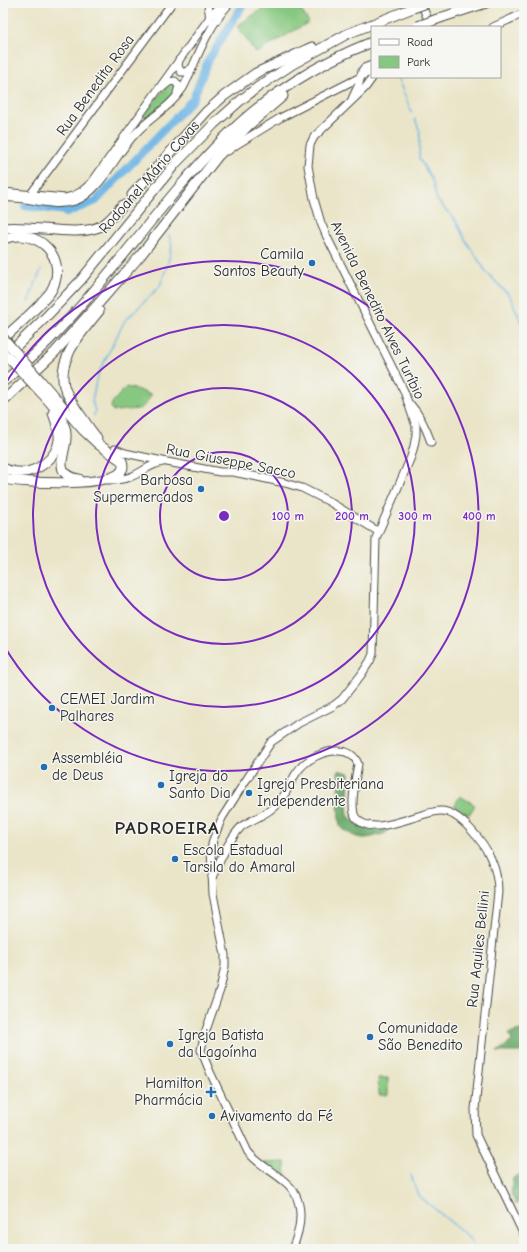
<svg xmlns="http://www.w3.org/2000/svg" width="527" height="1252" font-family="'Comic Neue',sans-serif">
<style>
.green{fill:#87c880;stroke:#597a56}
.forest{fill:#6dac6e;stroke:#4c6c4c}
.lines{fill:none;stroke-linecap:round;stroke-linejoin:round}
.stream{stroke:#6fb6e6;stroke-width:1.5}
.river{stroke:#6fb6e6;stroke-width:8}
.secondary-casing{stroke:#484743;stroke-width:9}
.highway-casing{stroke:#484743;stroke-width:11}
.secondary{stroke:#fff;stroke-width:7}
.highway{stroke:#fff;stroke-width:9}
.highway-bridge-casing{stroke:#484743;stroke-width:11;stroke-linecap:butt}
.highway-bridge{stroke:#fff;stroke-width:9}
.ring{fill:none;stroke:#7b2cbf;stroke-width:2}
.poi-dot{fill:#1f6fb2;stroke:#f6f6f2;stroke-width:1.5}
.labels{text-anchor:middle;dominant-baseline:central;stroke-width:3;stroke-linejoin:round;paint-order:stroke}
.street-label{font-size:15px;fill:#2b2b2b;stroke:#f6f6f2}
.poi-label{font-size:15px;fill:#2b2b2b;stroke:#f6f6f2;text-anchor:start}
.district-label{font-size:19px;font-weight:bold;letter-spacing:1px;fill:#2b2b2b;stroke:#f6f6f2}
.centre{fill:#7b2cbf;stroke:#f6f6f2;stroke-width:2}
.ring-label{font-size:12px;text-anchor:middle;font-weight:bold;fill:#7b2cbf;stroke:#f6f6f2;stroke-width:3;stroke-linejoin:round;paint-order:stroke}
</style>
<rect width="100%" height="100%" fill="#f6f6f2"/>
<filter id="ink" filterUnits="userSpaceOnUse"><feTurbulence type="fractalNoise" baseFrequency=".025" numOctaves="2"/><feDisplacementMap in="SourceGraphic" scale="8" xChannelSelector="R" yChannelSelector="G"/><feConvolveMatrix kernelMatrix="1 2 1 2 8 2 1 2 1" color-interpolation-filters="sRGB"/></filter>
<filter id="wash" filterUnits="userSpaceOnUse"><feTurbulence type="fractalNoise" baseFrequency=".012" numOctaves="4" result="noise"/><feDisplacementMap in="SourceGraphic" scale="16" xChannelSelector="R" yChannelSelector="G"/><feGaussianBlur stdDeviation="0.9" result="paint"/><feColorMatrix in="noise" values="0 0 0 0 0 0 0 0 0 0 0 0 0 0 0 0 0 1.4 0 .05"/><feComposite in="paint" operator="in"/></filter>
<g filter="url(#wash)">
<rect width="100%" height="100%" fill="#eae5c8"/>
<g class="green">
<polygon points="271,3 296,3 309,22 256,53 237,26"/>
<polygon points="172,83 176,84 174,95 148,118 143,116 162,92"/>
<path d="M126 387 139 390 151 395C143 411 139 409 124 410 120 411 117 411 113 411L111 407 112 403Z"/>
<polygon points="460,796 475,805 469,815 454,806"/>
<polygon points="378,1078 388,1078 388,1095 379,1095"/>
<polygon points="285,1162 286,1179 263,1163"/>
</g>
<g class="forest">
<path d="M338 770 349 773V781L347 804 348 815 354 822 368 829 388 828 386 833C363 840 359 841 340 827 337 808 339 789 338 770Z"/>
<polygon points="524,1029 524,1052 497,1052 512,1041 509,1033"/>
<polygon points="524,1172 524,1197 521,1198 516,1205 511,1194 513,1178"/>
</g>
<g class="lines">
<g class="stream">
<polyline points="397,77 412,113"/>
<polyline points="415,119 420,132 419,158 432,180 437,200 455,220 466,241 487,273 510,296 524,329"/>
<polyline points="28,302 41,270"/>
<polyline points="94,416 95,411 92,401 96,381 99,372 124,322 160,286 168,263 172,245 169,235"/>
<polyline points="411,1175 418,1195 470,1238 473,1244"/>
</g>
<polyline class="river" points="25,206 65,211 66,213 96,201 193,99 208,61 244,3"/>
</g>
</g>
<g filter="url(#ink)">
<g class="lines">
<defs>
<g id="secondary">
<polyline points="208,3 210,21"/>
<polyline points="421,3 431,27"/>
<polyline points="493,27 524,13"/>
<polyline points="179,60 178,66 181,72 185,72 192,68"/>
<polyline points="163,87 169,82 175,81 179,86 177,93"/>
<polyline points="352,99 359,84 362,71 364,68 372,65"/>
<polyline points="228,151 236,145 280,118 372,71"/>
<path d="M3 192 65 198C78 195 83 191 92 182L210 17 223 3"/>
<polyline points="30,195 172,3"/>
<path d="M3 198C26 195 52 209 75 201 100 193 117 152 135 134 151 116 169 109 183 88 187 81 190 73 193 66 203 43 213 21 230 3"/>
<path d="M411 405C420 415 426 428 431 442"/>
<polyline points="115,449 125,453 167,462 220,472 233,472 253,476 285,483 302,488 328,501 379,532"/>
<path d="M107 480C115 480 123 480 130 477 142 473 149 464 163 462"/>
<path d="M212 877C221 860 228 840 242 826 253 819 269 814 278 803 287 794 290 782 297 772 306 759 324 750 339 751 348 751 355 756 358 764 356 776 349 809 356 818 373 839 418 812 440 811 459 810 485 844 491 859 496 870 498 880 498 892L475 1109 476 1135 524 1235"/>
<polyline points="3,1247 5,1249"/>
<path d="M292 1249C302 1227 306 1198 284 1181 272 1171 258 1164 248 1152L210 1072 201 1050 205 1033 220 990 225 966V955L213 894 211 850 213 840 222 818 239 791 271 742 299 723 333 706 342 699 361 675 370 661 373 654 376 538 411 457 414 446 416 435V426L404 391 327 237 321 223 314 199 308 166 310 145 314 137 365 88 373 77"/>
</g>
<g id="highway">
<polyline points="443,17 486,3"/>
<polyline points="132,195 207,111 224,96 256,73 312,47"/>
<path d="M3 228C30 224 78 238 101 226 110 221 116 212 123 205"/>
<path d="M3 239C38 226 70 258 51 291 48 296 44 299 41 303 29 316 16 327 3 339"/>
<polyline points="3,359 45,318 81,280 176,163 214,124 241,100 258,87 293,64 347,34 413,8"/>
<path d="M3 382C90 312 147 215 225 137 266 96 318 63 372 42"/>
<path d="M34 385C44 396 60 411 64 425 65 427 66 431 66 434 68 451 49 475 79 479"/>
<polyline points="3,401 55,352 98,304 140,256 218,156 249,125 283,96"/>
<path d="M97 438C90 430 85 421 79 413 73 404 67 396 64 386 57 358 83 331 99 311"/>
<path d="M3 468C7 470 13 472 18 472 36 474 57 458 59 440 60 430 56 422 53 413"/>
<path d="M3 479C21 483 114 488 122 470 124 467 123 464 122 461L98 444 83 430 40 380"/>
</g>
</defs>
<use href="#secondary" class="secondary-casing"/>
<use href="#highway" class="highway-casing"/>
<use href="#secondary" class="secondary"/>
<use href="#highway" class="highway"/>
<defs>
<g id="highway-bridge">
<polyline points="413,8 427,3"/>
<polyline points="418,26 443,17"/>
<polyline points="3,338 40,380"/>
<polyline points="3,352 34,385"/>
</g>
</defs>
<use href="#highway-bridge" class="highway-bridge-casing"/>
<use href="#highway-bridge" class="highway-bridge"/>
</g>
</g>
<g class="ring">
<circle cx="224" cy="516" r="64"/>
<circle cx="224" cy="516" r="128"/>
<circle cx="224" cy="516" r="191"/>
<path d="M3 388A255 255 0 1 1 3 644"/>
</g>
<g class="poi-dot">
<circle cx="312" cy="263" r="4"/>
<circle cx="201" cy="489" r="4"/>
<circle cx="52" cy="708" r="4"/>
<circle cx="44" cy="767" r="4"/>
<circle cx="161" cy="785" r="4"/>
<circle cx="249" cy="793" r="4"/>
<circle cx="175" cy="859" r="4"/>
<circle cx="370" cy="1037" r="4"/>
<circle cx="170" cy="1044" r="4"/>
<path d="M209 1086h4v4h4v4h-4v4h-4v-4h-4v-4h4z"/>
<circle cx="212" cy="1116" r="4"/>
</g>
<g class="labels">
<g class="street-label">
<text transform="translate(95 85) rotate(-54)">Rua Benedita Rosa</text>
<text transform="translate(149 177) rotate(-49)">Rodoanel Mário Covas</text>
<text transform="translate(378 310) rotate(64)">Avenida Benedito Alves Turíbio</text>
<text transform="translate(231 461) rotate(11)">Rua Giuseppe Sacco</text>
<text transform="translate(478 949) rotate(-84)">Rua Aquiles Bellini</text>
</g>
<g class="poi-label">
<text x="304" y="254" text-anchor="end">Camila<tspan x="304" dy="17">Santos Beauty</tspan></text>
<text x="193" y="480" text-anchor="end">Barbosa<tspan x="193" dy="17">Supermercados</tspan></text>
<text x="60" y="699">CEMEI Jardim<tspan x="60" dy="17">Palhares</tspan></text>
<text x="52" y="758">Assembléia<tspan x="52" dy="17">de Deus</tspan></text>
<text x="169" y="776">Igreja do<tspan x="169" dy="17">Santo Dia</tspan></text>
<text x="257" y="784">Igreja Presbiteriana<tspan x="257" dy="17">Independente</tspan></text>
<text x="183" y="850">Escola Estadual<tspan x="183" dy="17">Tarsila do Amaral</tspan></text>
<text x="378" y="1028">Comunidade<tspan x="378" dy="17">São Benedito</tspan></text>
<text x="178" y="1035">Igreja Batista<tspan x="178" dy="17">da Lagoínha</tspan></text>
<text x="203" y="1083" text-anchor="end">Hamilton<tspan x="203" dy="17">Pharmácia</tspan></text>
<text x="220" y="1116">Avivamento da Fé</text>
</g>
<g class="district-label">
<text x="167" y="828">PADROEIRA</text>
</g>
</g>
<circle cx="224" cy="516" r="6" class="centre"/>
<g class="ring-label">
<text x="288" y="520">100 m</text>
<text x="352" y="520">200 m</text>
<text x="415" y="520">300 m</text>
<text x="479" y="520">400 m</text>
</g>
<rect width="527" height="1252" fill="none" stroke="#f6f6f2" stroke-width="16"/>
<rect x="371" y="26" width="130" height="52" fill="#f6f6f2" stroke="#a5a5a2"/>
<rect x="379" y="39" width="20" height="6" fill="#ffffff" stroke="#a5a5a2"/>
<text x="407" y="46" font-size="12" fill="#2b2b2b">Road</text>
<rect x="379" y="56" width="20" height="12" fill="#87c880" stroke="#a5a5a2"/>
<text x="407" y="66" font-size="12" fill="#2b2b2b">Park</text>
</svg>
